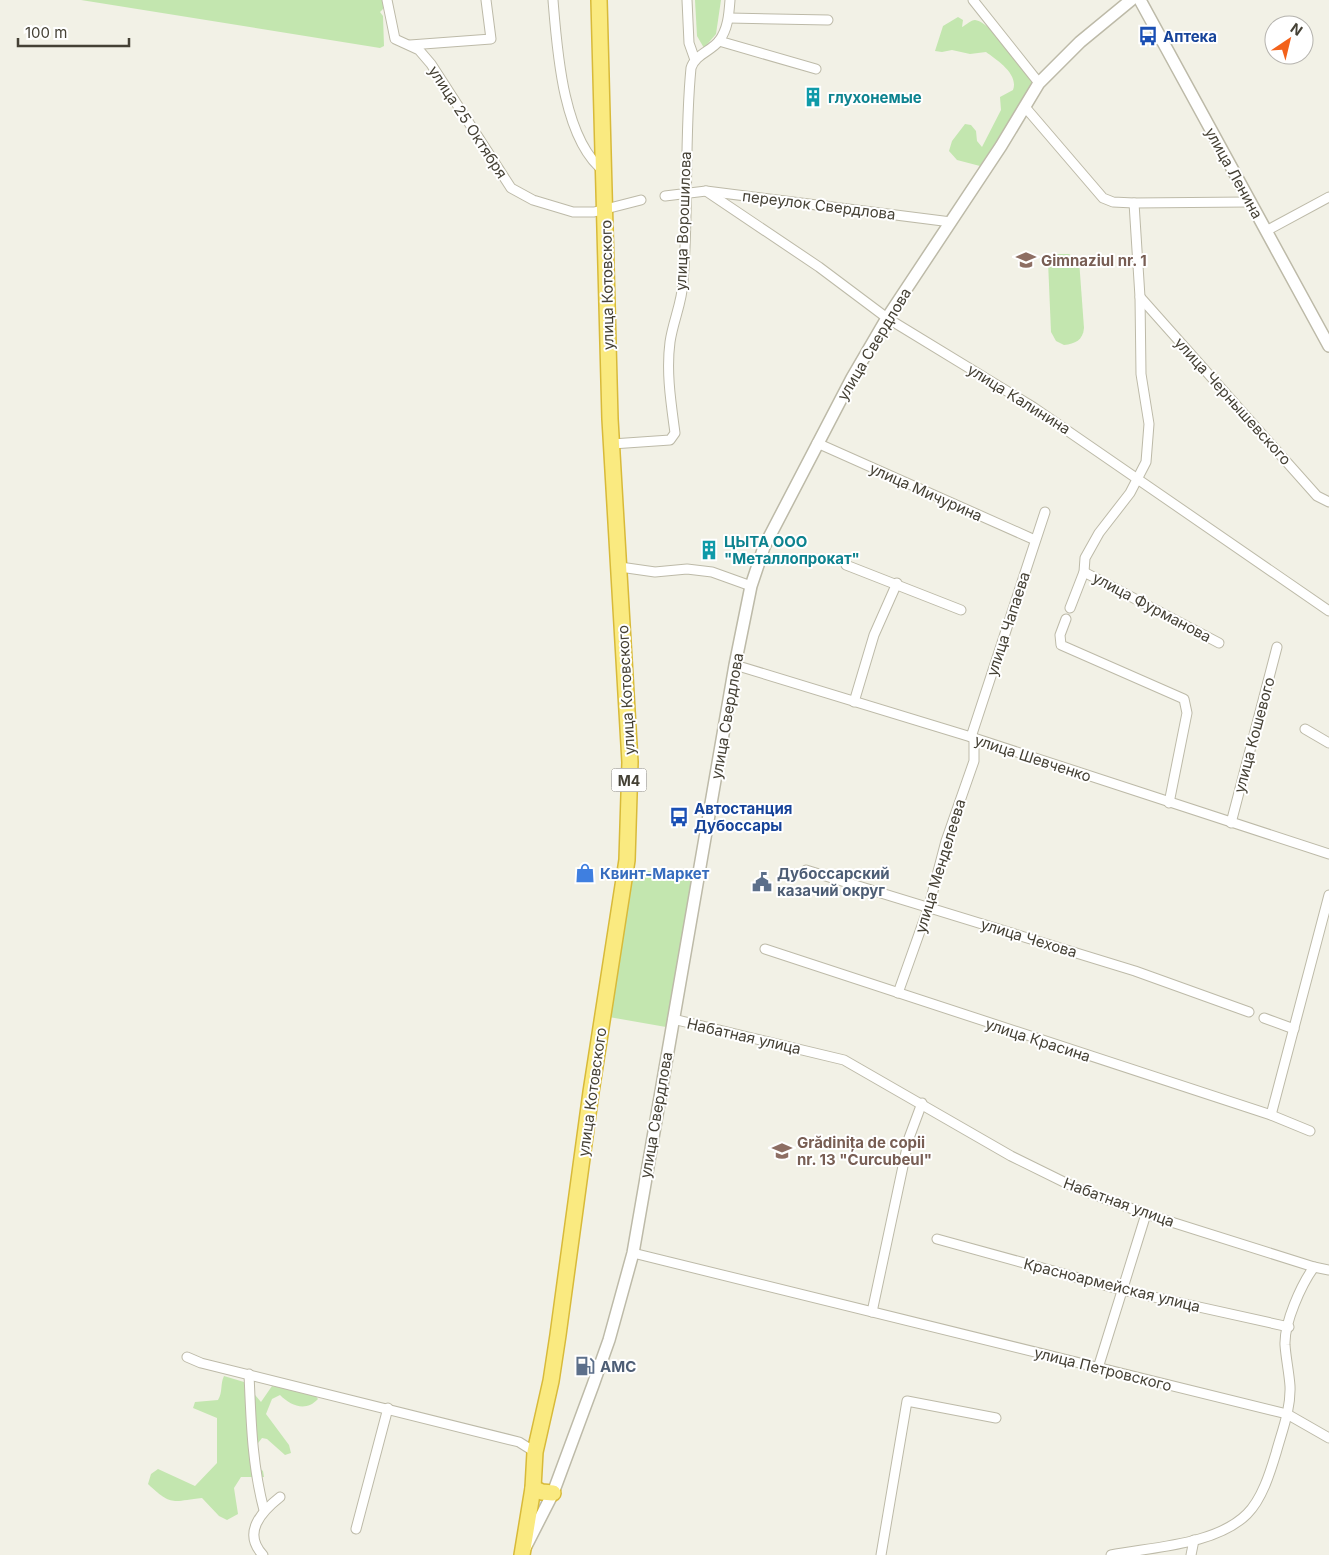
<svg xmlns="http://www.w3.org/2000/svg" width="1329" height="1555" font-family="Inter,sans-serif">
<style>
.green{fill:#c3e6af}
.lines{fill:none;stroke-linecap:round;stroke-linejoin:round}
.minor-casing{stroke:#bdbaa8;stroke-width:11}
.tertiary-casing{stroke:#bdbaa8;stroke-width:14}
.trunk-casing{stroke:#d8ba39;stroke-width:18}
.minor{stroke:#fff;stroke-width:9}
.tertiary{stroke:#fff;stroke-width:11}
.trunk{stroke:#faea80;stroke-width:15}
.labels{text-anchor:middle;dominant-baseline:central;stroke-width:4;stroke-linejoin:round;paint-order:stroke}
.shield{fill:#fff;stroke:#7d7a72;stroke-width:1}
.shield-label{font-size:14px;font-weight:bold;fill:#454135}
.transit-label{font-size:15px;font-weight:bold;fill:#164399;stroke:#fff;text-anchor:start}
.culture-label{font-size:15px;font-weight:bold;fill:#0d838f;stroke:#fff;text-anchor:start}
.street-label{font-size:15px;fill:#454135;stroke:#fff}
.education-label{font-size:15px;font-weight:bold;fill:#785e54;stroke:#fff;text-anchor:start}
.shop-label{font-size:15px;font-weight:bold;fill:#366cbe;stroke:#fff;text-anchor:start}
.service-label{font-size:15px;font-weight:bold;fill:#4e5e75;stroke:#fff;text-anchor:start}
</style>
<rect width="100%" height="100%" fill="#f2f1e6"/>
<g class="green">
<polygon points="81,0 383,0 383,9 380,12 383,16 384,46 380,48"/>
<polygon points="695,0 721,0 716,34 704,48 697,36"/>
<path d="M958 17 963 20 962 27C966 25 971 20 975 20 990 21 1022 67 1032 80L1031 89 980 166 957 160 949 151 952 141 965 124 971 125 976 131 977 141 982 147 1001 110 1000 97 1013 90C1019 74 997 60 986 52L970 54 952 50 942 52 935 51 943 26Z"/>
<path d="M1058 254H1069L1079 260 1084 328C1083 340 1075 344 1064 345L1056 341 1051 332 1048 261 1052 256Z"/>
<polygon points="633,868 692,879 666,1027 609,1017"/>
<path d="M224 1376 244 1382 261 1402 272 1386 314 1394 318 1399C306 1412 291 1406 280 1395L272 1399 266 1414 289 1445 291 1453 285 1455 267 1439 262 1438 255 1447 252 1462 263 1471 264 1477H241L234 1488 238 1514 227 1520 219 1516 202 1498C173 1501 172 1507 148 1484L151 1474 158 1469 195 1486 217 1463V1418L193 1408 195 1402 218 1400C223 1392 220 1384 224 1376Z"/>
</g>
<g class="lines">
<defs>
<g id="minor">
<polyline points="387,0 395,39 419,50 431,64 511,188 533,200 573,212 594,212 641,200"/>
<path d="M553 0C557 50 563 141 605 172"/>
<polyline points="687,0 689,43 695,60"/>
<polyline points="973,0 1039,83"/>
<polyline points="729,18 828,20"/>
<polyline points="719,41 816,69"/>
<polyline points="410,45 491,39 486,0"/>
<polyline points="1025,107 1103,198 1113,202 1134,203 1248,202"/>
<polyline points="706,191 819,267 887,318 1033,407 1329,611"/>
<polyline points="665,196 706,191 951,222"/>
<polyline points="1266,231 1329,197"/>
<polyline points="1140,297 1317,496 1329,502"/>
<polyline points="817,443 1035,540"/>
<path d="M612 444 670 440 675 433C671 403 666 372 670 342 673 321 682 303 683 282 689 211 684 139 691 68 695 55 711 51 719 41 728 29 729 14 730 0"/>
<polyline points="846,565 961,610"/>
<polyline points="620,567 655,572 687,569 712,572 751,586"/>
<polyline points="1084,572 1219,643"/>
<polyline points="1070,608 1084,572 1085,558 1099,533 1130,493 1146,462 1149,424 1141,374 1140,297 1134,203"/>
<polyline points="1066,619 1060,635 1061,645 1184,699 1187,713 1169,803"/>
<polyline points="735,665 971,737 1329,854"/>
<polyline points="854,702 874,635 897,583"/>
<polyline points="1305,729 1329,743"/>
<polyline points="971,737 1045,512"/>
<polyline points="1231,823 1277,647"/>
<polyline points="806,870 1135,971 1249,1012"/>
<polyline points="765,949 1271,1115 1310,1131"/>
<polyline points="898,993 929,906 946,841 974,761 974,738"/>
<polyline points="1264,1018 1294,1029"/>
<polyline points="673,1019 844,1060 1011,1156 1074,1187 1146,1214 1314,1267 1329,1270"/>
<polyline points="1271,1115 1329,895"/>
<polyline points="937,1239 1122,1290 1289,1327"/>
<polyline points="633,1253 1287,1414 1329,1438"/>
<polyline points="872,1312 909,1138 922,1103"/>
<polyline points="187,1357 201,1363 519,1442 535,1452"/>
<polyline points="1098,1368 1146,1214"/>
<path d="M249 1374C251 1420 252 1465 264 1510"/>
<polyline points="356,1529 388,1408"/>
<path d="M263 1555C242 1533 261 1512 280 1497"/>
<polyline points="881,1555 907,1401 996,1418"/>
<path d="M1111 1555C1152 1547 1216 1545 1247 1514 1262 1499 1270 1473 1276 1453 1282 1431 1291 1409 1290 1386 1289 1372 1286 1359 1285 1345 1284 1323 1301 1285 1314 1267"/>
<polyline points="1191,1555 1194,1540"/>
</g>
<g id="tertiary">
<polyline points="1140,0 1329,346"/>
<polyline points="525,1548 553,1493 593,1385 609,1340 633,1253 735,665 751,586 764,547 852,378 887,318 1001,146 1039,83 1080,42 1131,0"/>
</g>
<g id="trunk">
<polyline points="533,1488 542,1492 553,1493"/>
<polyline points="522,1555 533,1488 535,1452 551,1381 558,1335 591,1092 627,860 630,762 610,419 599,0"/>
</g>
</defs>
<use href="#minor" class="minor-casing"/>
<use href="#tertiary" class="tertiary-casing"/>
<use href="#trunk" class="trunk-casing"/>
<use href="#minor" class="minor"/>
<use href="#tertiary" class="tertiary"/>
<use href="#trunk" class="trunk"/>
</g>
<defs>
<symbol id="bus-bare" viewBox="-9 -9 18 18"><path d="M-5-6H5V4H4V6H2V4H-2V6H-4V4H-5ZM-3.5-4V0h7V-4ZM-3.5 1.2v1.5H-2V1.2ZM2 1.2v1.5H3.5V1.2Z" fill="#1a4fb4" stroke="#fff" stroke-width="2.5" paint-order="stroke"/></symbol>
<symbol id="building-bare" viewBox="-9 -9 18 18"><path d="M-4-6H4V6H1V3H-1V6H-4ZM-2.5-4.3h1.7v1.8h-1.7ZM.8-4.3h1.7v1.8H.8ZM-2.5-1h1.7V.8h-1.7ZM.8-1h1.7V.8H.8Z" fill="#0f9aa8" stroke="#fff" stroke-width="2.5" paint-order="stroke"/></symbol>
<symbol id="school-bare" viewBox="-9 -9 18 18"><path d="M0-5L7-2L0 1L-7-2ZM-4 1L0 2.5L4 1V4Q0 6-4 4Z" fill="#8d6e63" stroke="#fff" stroke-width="2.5" paint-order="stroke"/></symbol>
<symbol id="shop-bare" viewBox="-9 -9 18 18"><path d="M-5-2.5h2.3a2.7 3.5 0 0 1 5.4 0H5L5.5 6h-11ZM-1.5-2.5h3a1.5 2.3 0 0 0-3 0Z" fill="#3f7fe0" stroke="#fff" stroke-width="2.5" paint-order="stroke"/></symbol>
<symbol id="civic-bare" viewBox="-9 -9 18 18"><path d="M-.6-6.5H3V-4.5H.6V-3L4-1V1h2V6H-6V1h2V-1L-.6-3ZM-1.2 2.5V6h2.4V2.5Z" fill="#5c6f8a" stroke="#fff" stroke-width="2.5" paint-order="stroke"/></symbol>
<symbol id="fuel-bare" viewBox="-9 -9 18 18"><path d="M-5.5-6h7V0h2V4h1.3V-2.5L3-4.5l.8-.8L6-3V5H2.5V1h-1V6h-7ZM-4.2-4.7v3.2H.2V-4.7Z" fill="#5c6f8a" stroke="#fff" stroke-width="2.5" paint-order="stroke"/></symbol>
</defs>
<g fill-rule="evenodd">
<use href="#bus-bare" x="1134" y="22" width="28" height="28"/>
<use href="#building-bare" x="799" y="83" width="28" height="28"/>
<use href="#school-bare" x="1012" y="246" width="28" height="28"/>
<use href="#building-bare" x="695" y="536" width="28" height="28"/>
<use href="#bus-bare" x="665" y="803" width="28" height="28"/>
<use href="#shop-bare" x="571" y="859" width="28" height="28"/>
<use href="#civic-bare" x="748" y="868" width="28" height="28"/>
<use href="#school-bare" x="768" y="1137" width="28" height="28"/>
<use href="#fuel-bare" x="571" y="1352" width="28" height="28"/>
</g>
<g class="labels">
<rect class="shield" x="611.5" y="768.5" width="35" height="23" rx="4"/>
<g class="shield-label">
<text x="629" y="780">M4</text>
</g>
<g class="transit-label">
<text x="1163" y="36">Аптека</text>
<text x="694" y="808">Автостанция<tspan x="694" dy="17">Дубоссары</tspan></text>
</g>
<g class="culture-label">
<text x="828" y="97">глухонемые</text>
<text x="724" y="541">ЦЫТА ООО<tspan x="724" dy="17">"Металлопрокат"</tspan></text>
</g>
<g class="street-label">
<text transform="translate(468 122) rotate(57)">улица 25 Октября</text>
<text transform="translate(1234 173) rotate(61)">улица Ленина</text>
<text transform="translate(819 205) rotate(7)">переулок Свердлова</text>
<text transform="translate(683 221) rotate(-88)">улица Ворошилова</text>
<text transform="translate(607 285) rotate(-91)">улица Котовского</text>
<text transform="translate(874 344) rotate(-59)">улица Свердлова</text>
<text transform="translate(1019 399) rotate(32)">улица Калинина</text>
<text transform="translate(1233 401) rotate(48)">улица Чернышевского</text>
<text transform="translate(926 492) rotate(24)">улица Мичурина</text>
<text transform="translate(1152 607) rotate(28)">улица Фурманова</text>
<text transform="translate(1008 624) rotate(-72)">улица Чапаева</text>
<text transform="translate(626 690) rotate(-93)">улица Котовского</text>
<text transform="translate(727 716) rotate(-80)">улица Свердлова</text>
<text transform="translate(1254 735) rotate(-75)">улица Кошевого</text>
<text transform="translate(1033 758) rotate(18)">улица Шевченко</text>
<text transform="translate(940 866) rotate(-73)">улица Менделеева</text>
<text transform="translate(1029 938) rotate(17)">улица Чехова</text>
<text transform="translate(744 1036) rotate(13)">Набатная улица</text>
<text transform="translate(1038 1040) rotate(18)">улица Красина</text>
<text transform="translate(592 1092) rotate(-82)">улица Котовского</text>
<text transform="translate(656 1115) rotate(-80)">улица Свердлова</text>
<text transform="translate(1119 1202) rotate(20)">Набатная улица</text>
<text transform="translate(1112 1285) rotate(14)">Красноармейская улица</text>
<text transform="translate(1103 1369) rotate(14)">улица Петровского</text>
</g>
<g class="education-label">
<text x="1041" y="260">Gimnaziul nr. 1</text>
<text x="797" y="1142">Grădinița de copii<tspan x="797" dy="17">nr. 13 "Curcubeul"</tspan></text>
</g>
<g class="shop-label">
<text x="600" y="873">Квинт-Маркет</text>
</g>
<g class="service-label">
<text x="777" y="873">Дубоссарский<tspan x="777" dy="17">казачий округ</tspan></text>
<text x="600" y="1366">AMC</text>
</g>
</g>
<g transform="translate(1289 40) rotate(35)"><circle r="24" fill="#ffffff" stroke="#b5b3ae"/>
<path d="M0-4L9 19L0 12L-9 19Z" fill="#f3621b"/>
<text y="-8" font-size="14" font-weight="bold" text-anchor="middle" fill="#454135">N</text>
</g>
<path d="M18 38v8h111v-8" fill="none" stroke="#454135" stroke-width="2.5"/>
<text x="25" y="38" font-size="15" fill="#454135" stroke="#ffffff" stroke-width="4" paint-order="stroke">100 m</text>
</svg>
